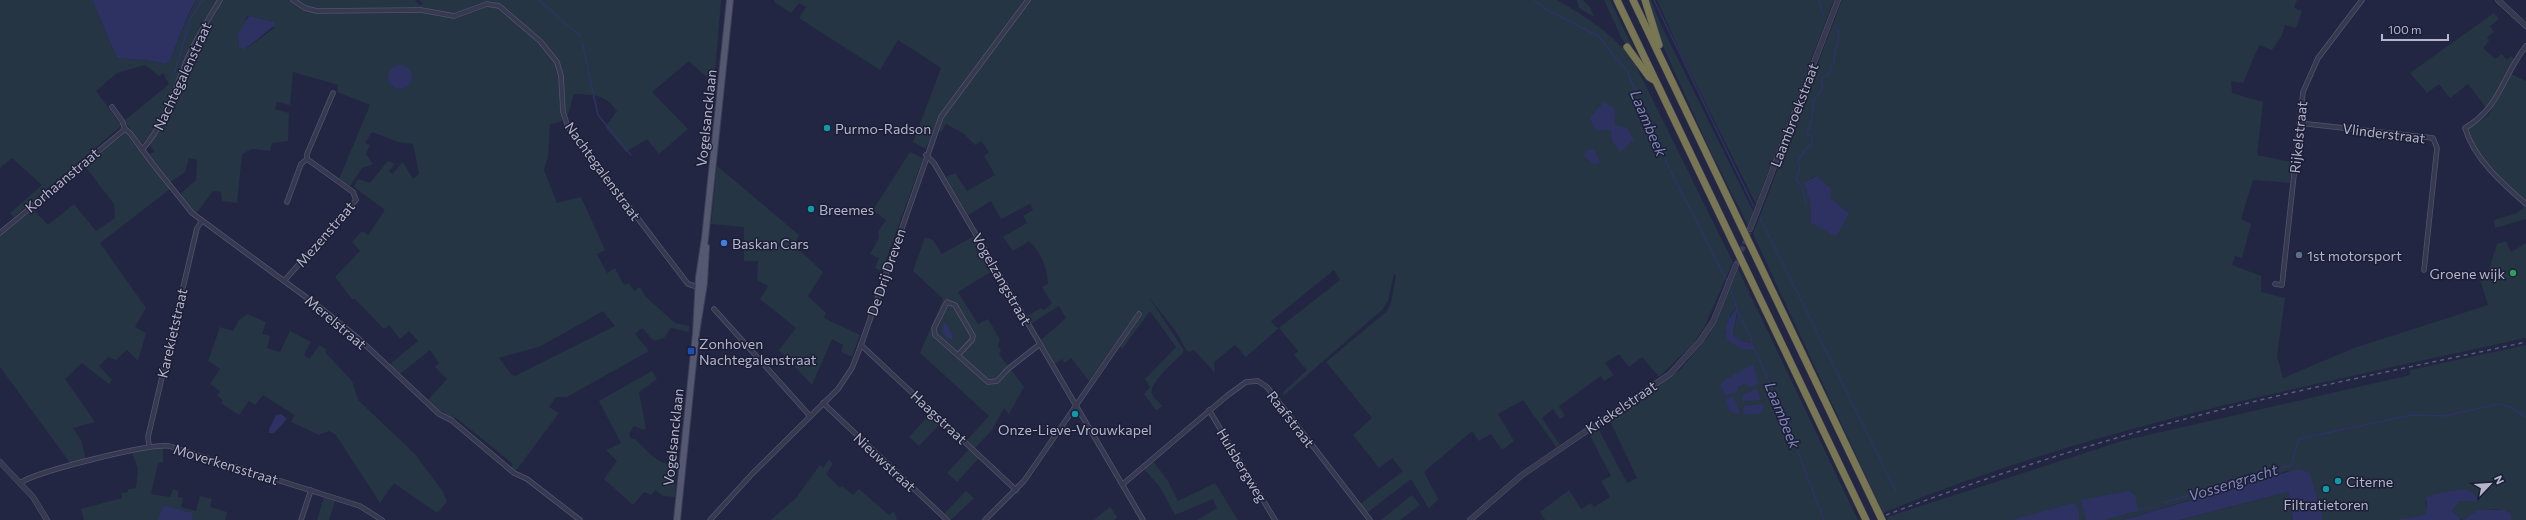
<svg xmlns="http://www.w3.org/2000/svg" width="2526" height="520" font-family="Commissioner,sans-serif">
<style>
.green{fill:#253543;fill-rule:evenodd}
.water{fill:#2e3262}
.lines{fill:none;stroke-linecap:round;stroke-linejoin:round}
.stream{stroke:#2e3262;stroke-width:1.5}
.tertiary-tunnel{stroke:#383b57;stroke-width:5;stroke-dasharray:5 2.5;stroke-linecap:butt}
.minor-casing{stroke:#52546c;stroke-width:5.5}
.tertiary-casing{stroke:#52546c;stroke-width:6}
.primary-casing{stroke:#3e3f57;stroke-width:8}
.motorway-casing{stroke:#3f4159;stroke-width:8}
.minor{stroke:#373951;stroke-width:4}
.tertiary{stroke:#373951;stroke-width:5}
.primary{stroke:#555871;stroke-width:6}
.motorway{stroke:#787653;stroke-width:7}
.rail{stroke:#595b79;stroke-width:1.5;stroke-dasharray:4 4;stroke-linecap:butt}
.culture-dot{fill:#0f9aa8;stroke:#1c1e36;stroke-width:1.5}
.shop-dot{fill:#3f7fe0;stroke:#1c1e36;stroke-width:1.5}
.service-dot{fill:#5c6f8a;stroke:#1c1e36;stroke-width:1.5}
.leisure-dot{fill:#2e9e5b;stroke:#1c1e36;stroke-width:1.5}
.transit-dot{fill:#1a4fb4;stroke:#1c1e36;stroke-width:1.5}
.labels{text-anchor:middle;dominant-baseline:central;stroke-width:3;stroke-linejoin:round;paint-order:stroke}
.street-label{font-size:14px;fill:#b4b5cc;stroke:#1c1e36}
.poi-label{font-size:14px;fill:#b4b5cc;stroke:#1c1e36;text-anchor:start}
.water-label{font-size:15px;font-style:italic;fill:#8085ba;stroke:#1c1e36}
</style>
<rect width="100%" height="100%" fill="#222642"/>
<g class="green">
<path d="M0 0H92L117 58 152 61 164 64 170 61 188 16 196 0H415L419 5 423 4 420 0H721L714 84 689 61 652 92 688 129 659 154 647 139 626 152 605 127 617 111C604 94 595 95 574 94 568 111 571 122 550 124L548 156 544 170 557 203 581 197 605 250 597 254 607 273 615 268 624 285 629 283 634 291 640 287 645 296 675 323 689 326V332L671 328 664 338 654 341 642 328 635 334 649 351 567 397H556L549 407 559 413 515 472 511 467 513 464 455 417 453 420 442 411 440 412 428 400 447 379 435 367 439 363 430 350 400 374 389 365 418 341 409 331 400 339 389 325 384 329 355 299H352L335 277 360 251 352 242 362 231 368 235 385 210 354 187 358 179 370 183 388 161 395 164 389 171 392 174 403 162 413 179 419 174 413 144 398 142 372 132 365 143 370 145 366 154 373 164 362 168 350 186 339 179 370 105 337 92 338 85 293 72 290 105 277 102 275 109 289 113 288 141 272 143 270 151 252 149 242 154 237 203 222 201 221 192 213 191 196 214 179 195 196 180 197 160 189 158 185 172 169 183 149 154 155 152 149 145 168 120 176 99 172 98 159 127 142 144 124 121 169 84 163 73 159 76 145 65 117 73 96 91 121 125 119 128 14 217 10 213 42 185 12 158 0 168ZM249 16 273 22 274 28 244 50 246 17ZM603 311 615 326 515 376 511 374 499 358 541 346Z"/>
<path d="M775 0H1557C1586 17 1612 33 1633 60L1733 262 1704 328 1692 345 1659 377 1642 357 1629 367 1619 354 1605 363 1614 375 1604 381 1601 376 1559 406 1565 416 1560 419 1553 409 1542 418 1560 445 1556 447 1523 400 1498 414 1514 441 1502 450 1491 434 1479 441 1472 431 1424 472 1438 499 1429 509 1411 479 1367 513 1360 504 1403 471 1392 458 1379 468 1353 435 1372 418 1326 362 1387 311 1391 303 1396 276 1394 274 1388 301 1383 309 1282 397 1284 391 1307 370 1294 355 1298 351 1279 328 1246 357 1235 345 1214 362 1215 373 1194 350 1189 352 1186 350 1177 333 1149 297 1183 349V353C1175 361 1148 384 1152 394 1154 398 1159 402 1162 406L1157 410 1155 409 1144 394 1150 387 1145 379 1176 347 1150 311 1122 349 1119 346 1140 316 1136 314 1089 381 1071 358 1065 363 1062 359 1055 364 1041 340 1066 318 1059 306 1031 324 1027 316 1041 308 1044 310 1052 303 1042 287 1048 284C1047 266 1041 253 1029 241L1013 251 1003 237 1027 223 1023 216 1033 210 1030 204 1001 219 991 201 968 215 946 177 955 173 967 191 995 175 984 156 989 152 981 141 975 145 964 134 946 124 941 132 934 129 926 149 913 142 941 68 898 40 880 70 799 18 806 7 799 3 791 13 774 2ZM1334 270 1340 280 1279 328 1276 327 1271 321Z"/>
<polygon points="1577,0 1583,0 1590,7 1594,17 1579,8"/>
<polygon points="1604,0 1610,0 1636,55 1622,39"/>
<polygon points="1646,0 1651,0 1661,25 1754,213 1748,226 1708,146 1653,24"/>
<polygon points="1657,0 1834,0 1756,204 1681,54"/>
<path d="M1842 0H2297L2294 8 2302 11 2296 28 2285 25 2281 37 2272 50 2259 45 2243 83 2231 81 2232 93 2263 102 2257 155 2292 162 2290 183 2253 180 2241 219 2251 224 2242 258 2235 256 2232 265 2261 276V292L2285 298 2277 356 2283 378 2354 348 2488 305 2480 280 2488 272 2497 244 2506 241 2511 252 2526 243V338C2309 386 2089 427 1883 513L1753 234ZM1817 176 1830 198 1849 213 1811 223V205L1807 186 1811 178Z"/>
<polygon points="2494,13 2499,19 2490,26 2494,32 2487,37 2489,41 2483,48 2495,59 2502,54 2507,60 2511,56 2514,59 2487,109 2468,84 2450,98 2439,84 2427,93 2410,73"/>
<polygon points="2511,74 2526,81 2526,219 2495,228 2494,220 2517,213 2524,207 2488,170 2469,145 2473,142 2469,135 2469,128 2488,116"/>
<polygon points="125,132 170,189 100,243 146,308 135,327 146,333 138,361 127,350 116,360 108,357 99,366 112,380 109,384 82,363 65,379 95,422 73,428 81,440 86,460 71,464 0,367 0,236 33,209 48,225 74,204 96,231 115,218 114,204 84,165"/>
<polygon points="910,152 923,158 882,271 875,268 879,258 870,254 879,238 878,232 886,220 873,210"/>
<polygon points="717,166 799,235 794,245 823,272 808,296 826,313 824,318 860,335 852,357 841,352 843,345 832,339 812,385 779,350 796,328 760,299 768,286 757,280 758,261 744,261 744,227 711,224"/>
<polygon points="974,236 994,270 958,292 978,324 988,319 1000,339 998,346 1001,351 999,354 1024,387 1009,414 1004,408 992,430 975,448 967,440 989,416 920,353 943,299 913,271 925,237 933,240 942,254"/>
<path d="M1738 269 1858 520H1545L1540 512 1569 490 1581 509 1591 503 1594 507 1610 497 1601 481 1611 476 1589 434 1598 428 1627 483 1637 478 1609 419 1680 370 1709 335ZM1736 308 1738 310 1733 335 1741 341 1752 343V349L1725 333 1731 314Z"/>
<polygon points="247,314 266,322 262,334 270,336 267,348 280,352 290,331 311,342 304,355 309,359 320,345 327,350 325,352 352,381 358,400 415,454 443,492 447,502 437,513 394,483 380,503 336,435 329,431 319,435 291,422 294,415 263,395 255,405 249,401 239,415 221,403 223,400 217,396 220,391 210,384 220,369 208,361 220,327 233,331 239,320"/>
<path d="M2526 345V520H2511V513C2494 505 2478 511 2463 520L2457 517 2452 511 2459 501H2480L2473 493 2425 501 2427 507 2425 516 2395 520H2322V512L2313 485 2288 471 2123 520H1888L1887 517 2122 441 2410 375V370Z"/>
<path d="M652 371 657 379 639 392 646 429 643 430 634 426 629 434 631 439H635C647 451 658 465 676 465L675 497 663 496 655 490 651 495 644 492 633 505 604 479 617 461 606 450 621 443 599 401Z"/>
<polygon points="932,412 942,422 919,446 909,437"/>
<polygon points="163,447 163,462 158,463 151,494 170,497 173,489 178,491 178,497 183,498 181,507 196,511 200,496 212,499 210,507 227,512 225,520 193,520 193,517 163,505 158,520 84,520 81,509 122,498 121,493 128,492 128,489 136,488 138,469 132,452"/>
<polygon points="970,448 980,457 957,482 947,473"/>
<polygon points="829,459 833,464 826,474 840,488 842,486 853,495 859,489 889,515 894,511 897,520 771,520 796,498 820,465 823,468"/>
<polygon points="1153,461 1168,481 1178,501 1215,483 1238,520 1197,520 1217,508 1213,499 1175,515 1160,487 1143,468"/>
<polygon points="966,491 974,498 951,520 944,514"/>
<polygon points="2288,492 2293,520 2179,520"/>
<polygon points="1412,495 1420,505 1400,520 1381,520"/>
<polygon points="324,497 335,501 329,520 317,520"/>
<polygon points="1110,507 1117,517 1114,520 1094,520"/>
</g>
<g class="water">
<polygon points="92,0 196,0 188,15 170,61 164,64 152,61 117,58"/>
<polygon points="249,16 274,22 275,25 244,50 239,47 238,33"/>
<circle cx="400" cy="77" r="12"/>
<polygon points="1604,102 1614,108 1615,125 1627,128 1634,140 1620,152 1612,141 1611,130 1597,130 1591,122 1591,116"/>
<polygon points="1592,149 1596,152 1600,162 1595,165 1584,156 1586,151"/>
<polygon points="1817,176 1831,189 1830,198 1849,213 1836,237 1811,223 1811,205 1804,182"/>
<path d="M1738 306 1733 335 1741 341 1752 343 1756 352 1750 349 1744 350 1728 341C1722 326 1730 317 1738 306Z"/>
<polygon points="943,323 946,323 953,335 952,340 947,338 942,332"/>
<polygon points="1753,364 1759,383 1751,387 1744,384 1737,387 1737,392 1726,396 1720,384 1726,379"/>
<polygon points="1757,389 1761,400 1742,401 1743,394"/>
<polygon points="1734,397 1740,413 1739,415 1729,410 1726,398"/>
<polygon points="1761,404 1764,406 1762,413 1746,415 1743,413 1744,406"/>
<polygon points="281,414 287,419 274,433 269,433 269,429 276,415"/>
<polygon points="2298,469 2309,472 2322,512 2322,520 2293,520 2288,492 2179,520 2123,520"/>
<polygon points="2465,489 2473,493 2480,501 2459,501 2452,511 2461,520 2395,520 2425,515 2427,507 2426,497 2439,493"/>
<polygon points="2129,491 2135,495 2138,509 2163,504 2104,520 2086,520 2081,500"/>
<polygon points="2074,503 2079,511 2079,520 2011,520"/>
<polygon points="163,505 192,513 193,520 158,520"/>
<polygon points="2478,510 2504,510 2511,513 2511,520 2463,520"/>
</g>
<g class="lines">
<g class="stream">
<polyline points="539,0 581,37"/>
<polyline points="1534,0 1547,10 1598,36 1627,71 1669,168 1727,281"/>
<polyline points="1654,0 1754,207"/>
<polyline points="1819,0 1824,18"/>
<polyline points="582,42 598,115 631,155"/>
<polyline points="1833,63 1839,36 1836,25"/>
<polyline points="174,74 191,18 203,0"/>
<polyline points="1806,204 1803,190 1796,179 1800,169 1798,161 1805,150 1812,143 1812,137 1807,134 1812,118 1813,101 1823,88 1821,79 1823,76 1828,76 1832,66"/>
<polyline points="1760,218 1896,491"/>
<polyline points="1731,290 1739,314 1751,338 1752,345"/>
<polyline points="1754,348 1784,415 1824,520"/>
<polyline points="2163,503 2291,465 2299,439 2303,438 2412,415 2445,416 2498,404 2510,407 2526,417"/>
</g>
<polyline class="tertiary-tunnel" points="1736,265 1750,229"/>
<defs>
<g id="minor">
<polyline points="293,0 305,8 317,11 421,10 454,16 487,4 499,6 540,41 557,62 561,76 563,112 568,127 688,284 701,288"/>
<path d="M2526 46C2502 76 2501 107 2465 128 2474 159 2503 184 2526 204"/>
<polyline points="112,107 122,121 125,129 130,133 152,163 192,213 322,309 359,339 439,414 451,420 514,473 527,479 580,520"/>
<polyline points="2299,123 2433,138 2437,148 2424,270"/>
<path d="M142 150C168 119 172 97 186 62 195 40 208 20 220 0"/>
<polyline points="926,155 934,163 1143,520"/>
<polyline points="287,202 301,164 307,159"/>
<polyline points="0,233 125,129"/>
<polyline points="284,281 356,200 353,192 307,159 307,154 333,93"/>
<polyline points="2275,284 2282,285 2303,92 2318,58 2362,0"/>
<polyline points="714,309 810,416"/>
<polyline points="861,345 1016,490"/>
<polyline points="958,355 972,340 973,336 955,305 947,302 934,328 935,335 988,382 997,381 1008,369 1040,344"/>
<polyline points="823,403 947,520"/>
<polyline points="1209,410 1275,520"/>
<polyline points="149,446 148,437 197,228 202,221"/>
<path d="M20 483C38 471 147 444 169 446L360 506 382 520"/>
<polyline points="1123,484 1228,395 1246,382 1258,381 1267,387 1278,401 1370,520"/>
<polyline points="301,520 311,490"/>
<polyline points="710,520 752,474 838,389 852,368 861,345 941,117 1028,0"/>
<polyline points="985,520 1024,481 1139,314"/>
</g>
<g id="tertiary">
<polyline points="2498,0 2526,26"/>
<polyline points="1750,229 1838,0"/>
<polyline points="0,462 33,497 47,520"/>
<polyline points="1470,520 1522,475 1670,374 1700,341 1713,322 1736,265"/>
</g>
<g id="primary">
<polyline points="696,333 699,277 705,238 730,0"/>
<polyline points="677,520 696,333 704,283 706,247"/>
</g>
<g id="motorway">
<polyline points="1617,0 1866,520"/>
<polyline points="1633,0 1882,520"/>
<polyline points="1645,0 1659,45"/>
<polyline points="1627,47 1649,77 1654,80"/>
</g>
</defs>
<use href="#minor" class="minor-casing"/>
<use href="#tertiary" class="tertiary-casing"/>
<use href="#primary" class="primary-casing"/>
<use href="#motorway" class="motorway-casing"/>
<use href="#minor" class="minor"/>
<use href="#tertiary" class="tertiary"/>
<use href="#primary" class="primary"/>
<use href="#motorway" class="motorway"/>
<path class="rail" d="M1886 515C1984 478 2083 446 2185 419 2297 389 2412 367 2526 342"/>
</g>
<g class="culture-dot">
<circle cx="827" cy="128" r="4"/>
<circle cx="811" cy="209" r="4"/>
<circle cx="1075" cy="414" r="4"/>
<circle cx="2338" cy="481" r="4"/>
<circle cx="2326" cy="489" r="4"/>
</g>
<circle class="shop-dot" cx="724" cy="243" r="4"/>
<circle class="service-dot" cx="2299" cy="255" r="4"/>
<circle class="leisure-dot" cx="2513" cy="273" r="4"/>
<rect class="transit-dot" x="687" y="347" width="8" height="8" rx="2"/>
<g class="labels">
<g class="street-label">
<text transform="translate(182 76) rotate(-65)">Nachtegalenstraat</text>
<text transform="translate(1794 115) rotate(-69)">Laambroekstraat</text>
<text transform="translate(706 118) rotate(-84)">Vogelsancklaan</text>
<text transform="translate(2384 133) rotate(7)">Vlinderstraat</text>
<text transform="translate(2298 137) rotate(-84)">Rijkelstraat</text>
<text transform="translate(603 171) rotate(54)">Nachtegalenstraat</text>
<text transform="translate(62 180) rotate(-40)">Korhaanstraat</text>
<text transform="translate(325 234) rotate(-49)">Mezenstraat</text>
<text transform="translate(886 272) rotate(-71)">De Drij Dreven</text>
<text transform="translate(1002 279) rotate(60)">Vogelzangstraat</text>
<text transform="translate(336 322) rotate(40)">Merelstraat</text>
<text transform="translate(172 333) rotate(-77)">Karekietstraat</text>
<text transform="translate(1621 407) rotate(-34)">Kriekelstraat</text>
<text transform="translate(939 417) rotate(43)">Haagstraat</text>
<text transform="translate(1291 419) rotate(52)">Raafstraat</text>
<text transform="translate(673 437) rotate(-84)">Vogelsancklaan</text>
<text transform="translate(885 462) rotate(43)">Nieuwstraat</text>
<text transform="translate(226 464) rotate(17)">Moverkensstraat</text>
<text transform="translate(1242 465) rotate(59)">Hulsbergweg</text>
</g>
<g class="poi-label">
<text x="835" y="128">Purmo-Radson</text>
<text x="819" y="209">Breemes</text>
<text x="732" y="243">Baskan Cars</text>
<text x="2307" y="255">1st motorsport</text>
<text x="2505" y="273" text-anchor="end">Groene wijk</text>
<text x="699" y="343">Zonhoven<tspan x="699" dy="16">Nachtegalenstraat</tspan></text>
<text x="1075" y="429" text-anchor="middle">Onze-Lieve-Vrouwkapel</text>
<text x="2346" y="481">Citerne</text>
<text x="2326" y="504" text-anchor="middle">Filtratietoren</text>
</g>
<g class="water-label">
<text transform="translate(1649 123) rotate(67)">Laambeek</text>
<text transform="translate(1783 415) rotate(68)">Laambeek</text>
<text transform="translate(2233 482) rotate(-17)">Vossengracht</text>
</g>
</g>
<g transform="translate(2490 484) rotate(65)" stroke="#1c1e36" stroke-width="3" paint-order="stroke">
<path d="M0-3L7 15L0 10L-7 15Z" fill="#b4b5cc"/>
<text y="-6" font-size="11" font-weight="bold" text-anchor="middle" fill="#b4b5cc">N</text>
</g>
<path d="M2382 34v6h66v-6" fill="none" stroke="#b4b5cc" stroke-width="2"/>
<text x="2388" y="34" font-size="12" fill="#b4b5cc" stroke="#1c1e36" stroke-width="3" paint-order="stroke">100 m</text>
</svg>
